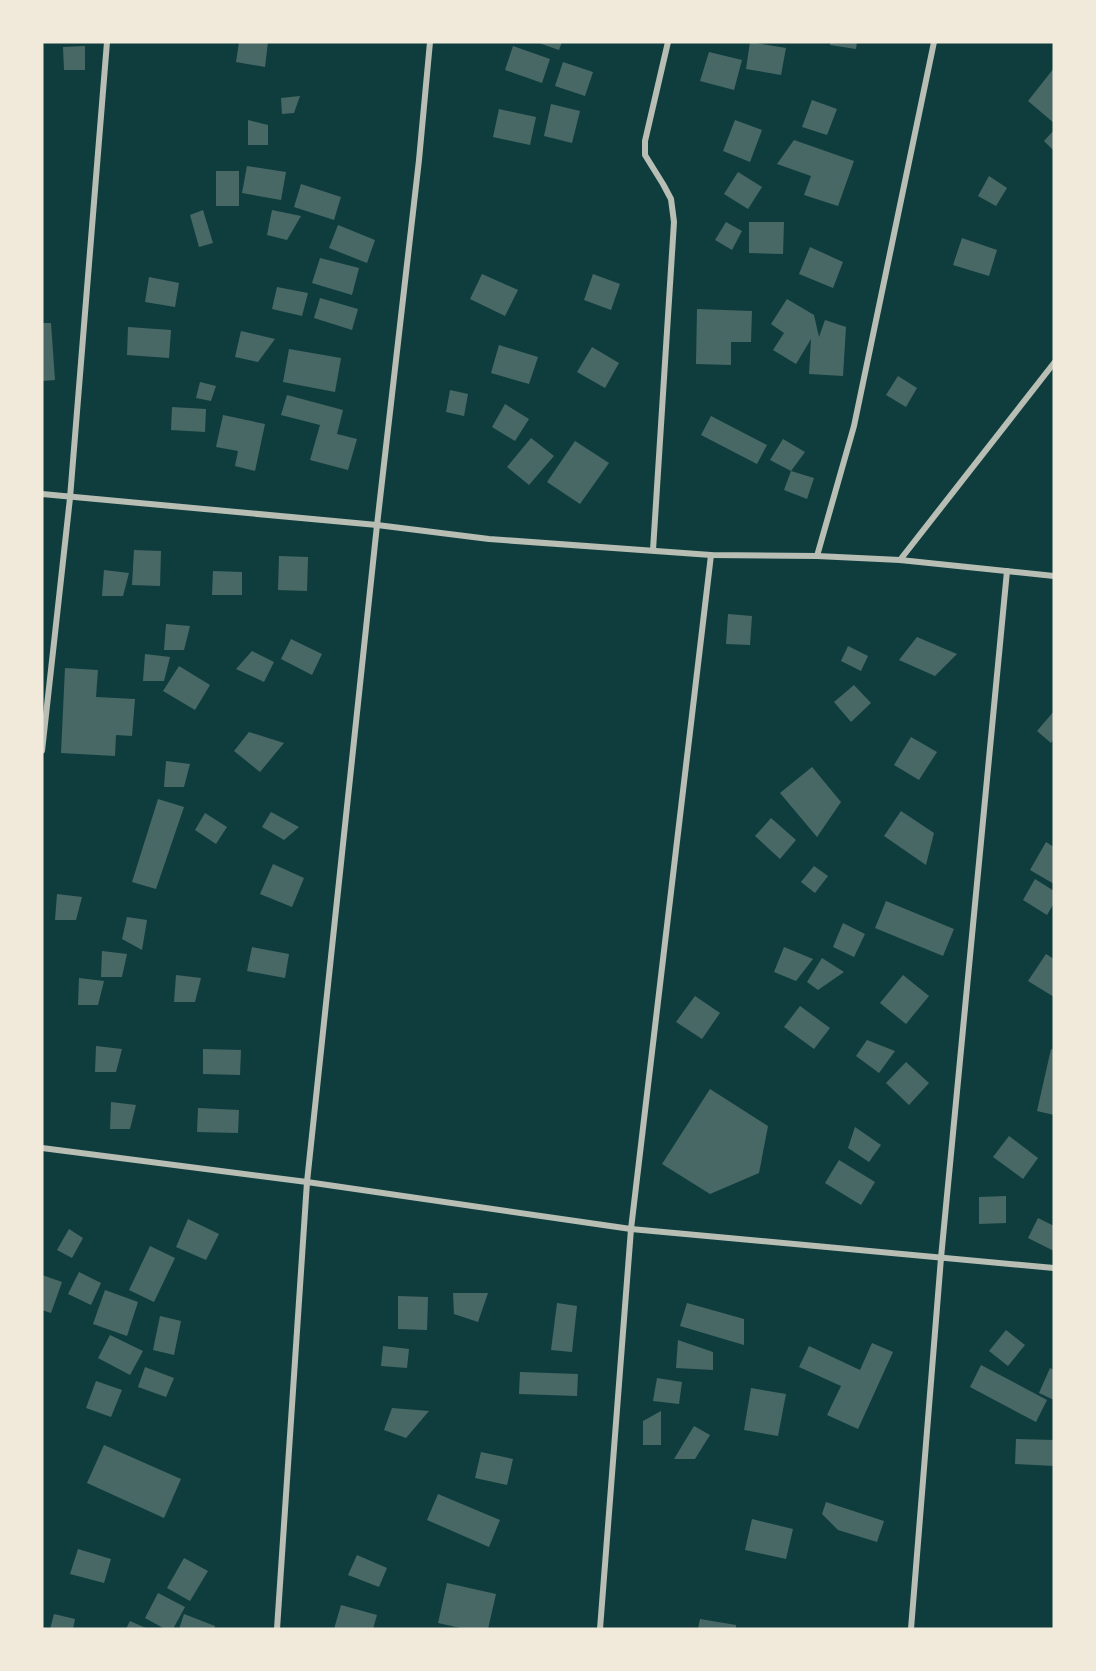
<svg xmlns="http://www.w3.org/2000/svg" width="1096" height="1671" font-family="Poppins,sans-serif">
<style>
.building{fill:#486865}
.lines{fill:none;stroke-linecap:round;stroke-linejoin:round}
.minor{stroke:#b8beb3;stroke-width:6}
</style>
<rect width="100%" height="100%" fill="#0f3d3e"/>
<g class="building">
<polygon points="239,42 268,42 265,67 236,62"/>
<polygon points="536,42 562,42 559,50"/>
<polygon points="750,42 786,48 781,75 746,69"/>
<polygon points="830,42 857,42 856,49 830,45"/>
<polygon points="85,46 85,70 64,70 63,47"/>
<polygon points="513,46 550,59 542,83 505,70"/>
<polygon points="709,52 742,60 734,90 700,81"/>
<polygon points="563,62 593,72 585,96 555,86"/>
<polygon points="1054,68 1054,123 1028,101"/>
<polygon points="300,96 294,113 282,114 281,98"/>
<polygon points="812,100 837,109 827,135 802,127"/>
<polygon points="551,104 580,111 572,143 544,136"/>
<polygon points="499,109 536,117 530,145 493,137"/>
<polygon points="248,120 268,125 268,145 248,145"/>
<polygon points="735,120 762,130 750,162 723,151"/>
<polygon points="1054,130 1054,151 1044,141"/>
<polygon points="794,140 854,161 838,206 804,195 811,176 777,164"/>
<polygon points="247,166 286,172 281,200 242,193"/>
<rect x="216" y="171" width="23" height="35"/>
<polygon points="738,172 762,187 748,209 724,194"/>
<polygon points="989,176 1007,188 996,206 978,196"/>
<polygon points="301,184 341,197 334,220 294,207"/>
<polygon points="203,210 213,243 199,247 190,215"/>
<polygon points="272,210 301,216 287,240 267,235"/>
<polygon points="726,222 742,231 732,250 715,240"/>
<polygon points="749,222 784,222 783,254 749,253"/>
<polygon points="338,225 375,240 367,263 329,248"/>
<polygon points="962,238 997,250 989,276 953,265"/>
<polygon points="810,247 843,262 833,288 799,274"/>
<polygon points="320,258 359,268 352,295 312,283"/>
<polygon points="482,274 518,290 505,316 470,299"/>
<polygon points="593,274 620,284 611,310 584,300"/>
<polygon points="149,277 179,283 175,307 145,302"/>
<polygon points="277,287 308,293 302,316 272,309"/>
<polygon points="320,298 358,309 352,330 314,318"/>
<polygon points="787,299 814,315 819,337 825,320 846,327 843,376 809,374 811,339 796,364 773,350 784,333 771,324"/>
<polygon points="697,309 752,311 751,342 731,342 731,365 696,364"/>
<polygon points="42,323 51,323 55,380 42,381"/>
<polygon points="128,327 171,330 169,358 127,355"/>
<polygon points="241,331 275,339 258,362 235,357"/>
<polygon points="499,345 538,357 529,384 491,373"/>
<polygon points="592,347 619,363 605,388 577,372"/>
<polygon points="289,349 341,358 335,392 283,382"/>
<polygon points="898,376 917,388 906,407 886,395"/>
<polygon points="200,382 216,386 211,401 196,398"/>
<polygon points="450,390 468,394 464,416 446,412"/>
<polygon points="287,395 343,410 337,434 357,439 348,470 310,460 320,425 281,415"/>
<polygon points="505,404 529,419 515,441 492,427"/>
<polygon points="172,407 206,409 205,432 171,430"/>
<polygon points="223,415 265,424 255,471 235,466 238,451 216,447"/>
<polygon points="711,416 767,445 757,464 701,435"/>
<polygon points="531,438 554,456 529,485 507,467"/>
<polygon points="783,439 805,452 791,471 814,478 807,499 784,490 791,471 770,460"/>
<polygon points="575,441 609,463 580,504 547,482"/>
<polygon points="134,550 161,551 160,586 132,585"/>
<polygon points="279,556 308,557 307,591 278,590"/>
<polygon points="104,570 129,573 123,596 102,596"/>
<polygon points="213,571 242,572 242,595 212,595"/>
<polygon points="728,614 752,616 750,645 726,644"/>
<polygon points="166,624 190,626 184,650 164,650"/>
<polygon points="917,637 957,654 935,676 899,660"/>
<polygon points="291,639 322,654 312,675 281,659"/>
<polygon points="848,646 868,656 861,671 841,661"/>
<polygon points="252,651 274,662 264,682 236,669"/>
<polygon points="145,654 170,657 164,681 143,681"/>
<polygon points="179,666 210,685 195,710 163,691"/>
<polygon points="65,668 98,670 96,697 135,699 132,736 116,735 115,756 61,753"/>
<polygon points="854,685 871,703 851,722 834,702"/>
<polygon points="1054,711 1054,739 1051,743 1037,731"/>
<polygon points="249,732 284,743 260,772 234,751"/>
<polygon points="911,737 937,752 919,780 894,765"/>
<polygon points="166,761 190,764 184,787 164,787"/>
<polygon points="812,767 841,802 817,837 780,793"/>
<polygon points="158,799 184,807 156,889 132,882"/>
<polygon points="901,811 934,833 926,865 884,836"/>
<polygon points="271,812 299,827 284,840 262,827"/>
<polygon points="205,813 227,827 216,844 195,830"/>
<polygon points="771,818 796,840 780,859 755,836"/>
<polygon points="1046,842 1054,847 1054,884 1030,870"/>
<polygon points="273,864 304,878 292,907 260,894"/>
<polygon points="814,866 828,876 815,893 801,882"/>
<polygon points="1035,879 1054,891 1054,903 1047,915 1023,900"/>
<polygon points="57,894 82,897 76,920 55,920"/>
<polygon points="886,901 954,929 943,956 875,928"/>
<polygon points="127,917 147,920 142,950 122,939"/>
<polygon points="843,923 865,934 854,957 833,947"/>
<polygon points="252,947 289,954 285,978 247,971"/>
<polygon points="784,947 813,959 796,981 774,972"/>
<polygon points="102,951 127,954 122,977 101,977"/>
<polygon points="1046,954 1054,959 1054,997 1028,981"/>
<polygon points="822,958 844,972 818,990 807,982"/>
<polygon points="176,975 201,978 195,1002 174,1002"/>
<polygon points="903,975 929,996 906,1024 880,1003"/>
<polygon points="79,978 104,981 98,1005 78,1005"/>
<polygon points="695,996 720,1013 702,1039 676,1022"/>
<polygon points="800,1006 830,1028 814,1049 784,1027"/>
<polygon points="867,1040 895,1051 879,1073 856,1056"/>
<polygon points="96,1046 122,1049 116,1072 95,1072"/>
<polygon points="203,1049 241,1050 240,1075 203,1074"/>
<polygon points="1051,1049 1054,1050 1054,1115 1037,1111"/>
<polygon points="906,1062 929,1083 909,1105 886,1083"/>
<polygon points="710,1089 768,1126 759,1173 710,1194 662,1164"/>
<polygon points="111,1102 136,1105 130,1129 110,1129"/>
<polygon points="198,1108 239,1110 238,1133 197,1132"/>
<polygon points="855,1127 881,1145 869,1162 848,1148"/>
<polygon points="1009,1136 1038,1158 1023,1179 993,1157"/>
<polygon points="839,1160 875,1182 861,1205 825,1183"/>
<polygon points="1006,1196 1006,1223 979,1224 979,1197"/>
<polygon points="1038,1218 1054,1226 1054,1251 1028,1238"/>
<polygon points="188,1219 219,1234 206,1260 176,1247"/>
<polygon points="69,1229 83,1238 72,1258 57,1250"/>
<polygon points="150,1246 175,1258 154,1302 129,1290"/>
<polygon points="79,1272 101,1283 91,1305 68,1294"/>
<polygon points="42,1275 62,1282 51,1313 42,1310"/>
<polygon points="105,1290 138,1302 127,1336 93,1324"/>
<polygon points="453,1293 488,1293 478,1322 454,1314"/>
<polygon points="398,1296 428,1297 427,1330 398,1329"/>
<polygon points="557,1303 577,1306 572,1352 551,1350"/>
<polygon points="687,1303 744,1319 744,1345 680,1326"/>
<polygon points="160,1316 181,1321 174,1355 153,1350"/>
<polygon points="1006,1330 1025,1345 1008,1366 989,1351"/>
<polygon points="110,1335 143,1351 130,1375 98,1358"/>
<polygon points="678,1340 713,1352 713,1370 676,1368"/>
<polygon points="872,1343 893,1352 858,1429 827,1415 841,1386 799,1367 809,1346 860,1370"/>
<polygon points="383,1346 409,1349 407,1368 381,1366"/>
<polygon points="981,1365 1047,1400 1036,1422 970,1387"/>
<polygon points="145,1367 174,1378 166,1397 138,1387"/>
<polygon points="1050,1368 1054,1370 1054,1400 1039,1393"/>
<polygon points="520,1372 578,1374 577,1396 519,1394"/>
<polygon points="657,1378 682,1382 679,1404 653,1401"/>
<polygon points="96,1381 122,1390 111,1417 86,1408"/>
<polygon points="751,1388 786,1394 778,1436 744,1430"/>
<polygon points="392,1408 429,1411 406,1438 384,1430"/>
<polygon points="661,1411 661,1445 643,1445 643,1421"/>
<polygon points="694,1426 710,1435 695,1459 674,1459"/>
<polygon points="1016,1439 1054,1440 1054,1466 1015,1464"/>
<polygon points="104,1445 181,1479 164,1518 87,1483"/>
<polygon points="481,1452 513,1459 507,1485 475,1478"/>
<polygon points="438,1494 500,1520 489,1547 427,1520"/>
<polygon points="826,1502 884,1521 877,1542 838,1530 822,1514"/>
<polygon points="752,1519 793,1529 786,1559 745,1550"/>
<polygon points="78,1549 111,1559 104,1583 70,1574"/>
<polygon points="357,1555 387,1568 379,1587 348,1575"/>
<polygon points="184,1558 208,1571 190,1601 167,1588"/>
<polygon points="447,1583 496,1594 488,1629 465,1629 438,1623"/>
<polygon points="158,1593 185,1607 173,1629 165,1629 145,1618"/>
<polygon points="341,1605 377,1615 373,1629 334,1629"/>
<polygon points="54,1614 75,1619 73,1629 50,1629"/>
<polygon points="184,1614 215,1626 214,1629 179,1629"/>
<polygon points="700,1619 736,1625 736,1629 698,1629"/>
<polygon points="130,1621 148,1629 126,1629"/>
</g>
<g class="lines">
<g class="minor">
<polyline points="42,494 377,525 489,539 711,555 817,556 900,560 1054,576"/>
<polyline points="653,550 674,222 671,199 663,184 645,155 645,141 668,42"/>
<polyline points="817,556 854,426 934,42"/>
<polyline points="900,560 1054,363"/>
<polyline points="42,751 70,498 107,42"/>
<polyline points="42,1148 307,1182 631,1229 1054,1268"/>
<polyline points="277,1629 307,1182 377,525 419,160 430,42"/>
<polyline points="600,1629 631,1229 711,555"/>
<polyline points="911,1629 941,1258 1007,571"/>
</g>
</g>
<rect width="1096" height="1671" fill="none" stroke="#f1e9da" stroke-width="87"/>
</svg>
